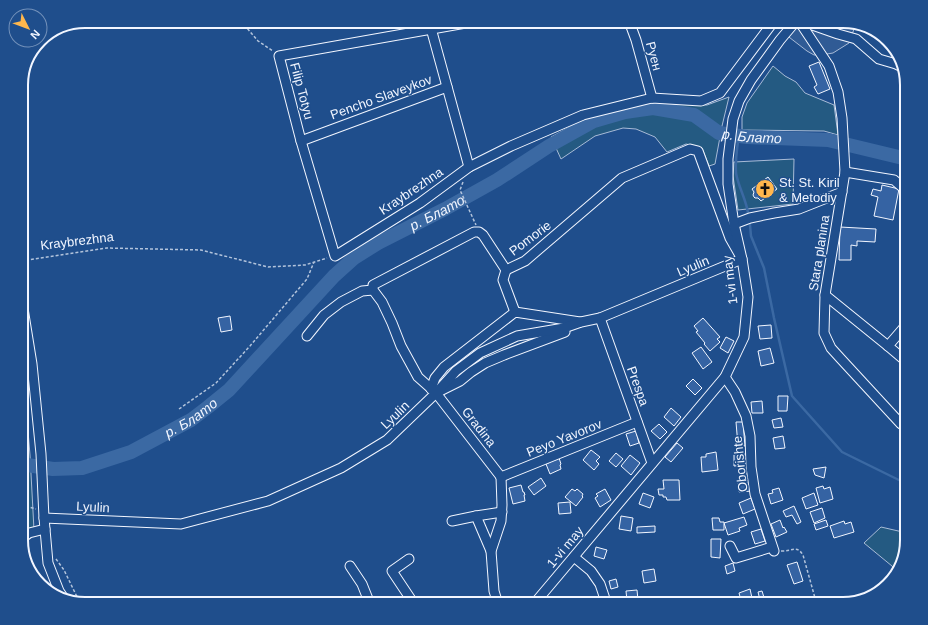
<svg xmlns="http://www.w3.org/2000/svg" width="928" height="625" font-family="Arial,sans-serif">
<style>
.green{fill:#245a82;stroke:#a8bbd7}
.parking{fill:#305b95;stroke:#a8bbd7}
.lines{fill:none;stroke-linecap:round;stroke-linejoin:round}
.stream{stroke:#3b69a3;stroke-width:2.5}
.river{stroke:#3b69a3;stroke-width:14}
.building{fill:#3563a3;stroke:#f2f6ff}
.minor-casing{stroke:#f2f6ff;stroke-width:11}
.path{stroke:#b3c4dc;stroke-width:1.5;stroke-dasharray:3 2;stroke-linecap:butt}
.minor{stroke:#1f4e8c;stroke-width:9}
.labels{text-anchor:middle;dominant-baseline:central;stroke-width:3;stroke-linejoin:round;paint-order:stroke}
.street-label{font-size:13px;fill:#f2f6ff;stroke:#1f4e8c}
.poi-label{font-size:13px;fill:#f2f6ff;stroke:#1f4e8c;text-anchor:start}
.water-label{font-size:14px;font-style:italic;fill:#f2f6ff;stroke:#1f4e8c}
.rim{fill:none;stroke:#f2f6ff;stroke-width:2}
</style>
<rect width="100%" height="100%" fill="#1f4e8c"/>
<g class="green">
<polygon points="773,66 785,76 796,82 805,93 834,105 838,135 824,131 742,130 742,117 747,103"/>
<polygon points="729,97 722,126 715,164 709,166 702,148 686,144 667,152 655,137 636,129 623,128 595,136 561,159 551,137 591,116 647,104 707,105"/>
<polygon points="794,159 793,204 738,210 733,176 734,162"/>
<polygon points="21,362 23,371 30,455 34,530 21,529"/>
<polygon points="881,527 907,533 907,540 898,571 864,543"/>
</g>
<polygon class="parking" points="797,21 843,21 847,22 854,29 849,43 833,53 827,54 814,55 807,51 785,34"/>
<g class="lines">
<g class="stream">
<path d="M739 135C737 148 735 160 736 173 738 186 746 199 748 213"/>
<polyline points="750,225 751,236 764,268 774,318 792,396 842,452 907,484"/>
</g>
<path class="river" id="s1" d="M21 464 53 469 82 468 131 452 191 420 208 407 229 390 334 276 354 258 378 243 445 209 497 180 549 146 594 121 625 112 653 108 694 115 719 133 747 137 828 140 907 159"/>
</g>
<g class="building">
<polygon points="819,62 830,89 818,94 814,87 817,85 809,66"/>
<polygon points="768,177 777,189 761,201 758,198 755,198 754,197 753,195 754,192 752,189"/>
<polygon points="882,185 899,189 893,220 874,216 878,197 871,195 873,189 881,191"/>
<polygon points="840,227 876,229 875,242 857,241 857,246 851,245 851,260 839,260"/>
<polygon points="230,316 232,330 221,332 218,318"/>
<polygon points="703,318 720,337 717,339 720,342 710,351 704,344 705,343 696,332 698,331 694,326"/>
<polygon points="771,325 772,338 760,339 758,326"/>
<polygon points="726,337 734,341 728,353 720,348"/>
<polygon points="701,347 712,362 703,369 692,353"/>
<polygon points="770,348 774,363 761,366 758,351"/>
<polygon points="693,379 702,388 695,395 686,386"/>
<polygon points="778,396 788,396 787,411 778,411"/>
<polygon points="762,401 763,413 752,413 751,402"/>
<polygon points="671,408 681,417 674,426 664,417"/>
<polygon points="781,418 783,427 774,428 772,420"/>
<polygon points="736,422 743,422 745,446 738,446"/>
<polygon points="659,424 667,432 660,439 651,431"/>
<polygon points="636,431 639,443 630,446 626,434"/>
<polygon points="783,436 785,448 775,449 773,438"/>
<polygon points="677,443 683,448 671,462 665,457"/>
<polygon points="591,450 600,457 596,461 599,464 594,470 583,460"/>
<polygon points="716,452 718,470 702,472 701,457 706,457 706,454"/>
<polygon points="616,453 623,459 616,467 609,461"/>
<polygon points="734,454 747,454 748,465 734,466"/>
<polygon points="630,455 640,463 631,475 621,466"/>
<polygon points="559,458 561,464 560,465 561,469 550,474 546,464"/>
<polygon points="826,467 824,478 815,475 813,469"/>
<polygon points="541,478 546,486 534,495 528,487"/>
<polygon points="663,480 679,480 680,500 667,500 666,497 663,497 663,495 659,495 658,489 664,489"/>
<polygon points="751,480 752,491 739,492 738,482"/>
<polygon points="521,485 523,492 524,492 525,495 524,495 525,501 513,504 509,488"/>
<polygon points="823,486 824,489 830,487 833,499 820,503 816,488"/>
<polygon points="779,488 783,500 771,504 768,494 773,493 772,490"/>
<polygon points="572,489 575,491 577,489 583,494 582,496 583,497 576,506 565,497"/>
<polygon points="605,489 611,500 600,507 595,498 598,496 596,494"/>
<polygon points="643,493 654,497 650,508 639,504"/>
<polygon points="814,493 818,505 806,509 802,498"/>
<polygon points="751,498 755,509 743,514 739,503"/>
<polygon points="570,502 571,513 559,514 558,503"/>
<polygon points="794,506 801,522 797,524 792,515 786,517 783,511"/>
<polygon points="822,508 825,518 814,523 810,512"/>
<polygon points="621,516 633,518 631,531 619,529"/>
<polygon points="744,517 747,525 739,528 740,531 728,535 724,523"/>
<polygon points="712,518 719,518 720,522 724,522 724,530 713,530"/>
<polygon points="780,520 783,528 784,527 787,532 776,537 771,524"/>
<polygon points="826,520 828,526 816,530 814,524"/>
<polygon points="844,521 845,524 851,522 854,532 834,538 830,526"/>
<polygon points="655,526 655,532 637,533 637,527"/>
<polygon points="761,529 765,541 755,544 751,532"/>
<polygon points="711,539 721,539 720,558 711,557"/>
<polygon points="596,547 607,550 604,559 594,556"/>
<polygon points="797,562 803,581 794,584 787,565"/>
<polygon points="733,563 735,571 727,574 725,566"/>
<polygon points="654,569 656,581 644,583 642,571"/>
<polygon points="616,579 618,587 611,589 609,581"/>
<polygon points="750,589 752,598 754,597 757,604 742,604 739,593"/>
<polygon points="637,590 638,600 627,601 626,591"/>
<polygon points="762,591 766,604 761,604 758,592"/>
</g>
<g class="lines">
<defs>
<g id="minor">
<polyline points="429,21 469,167"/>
<polyline points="477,21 279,56 301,141 335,256 420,203 469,167 511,146 583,115 652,98 701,101 720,93 774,21"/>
<polyline points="629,21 636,40 652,98"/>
<polyline points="799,21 829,66 838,92 842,118 845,172 825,295 824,333 831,348 841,359 901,424"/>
<polyline points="801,21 838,34 856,39 879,59 896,64 902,67"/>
<polyline points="301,141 447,87"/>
<polyline points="845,172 894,180 907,191"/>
<polyline points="734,224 750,218 774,213 799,209 842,192"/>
<polyline points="506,270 503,280 515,312"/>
<polyline points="825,295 888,346 907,362"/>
<polyline points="21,296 32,364 41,454 44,518 48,563 59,591 63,597"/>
<polyline points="600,318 652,463"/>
<polyline points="307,336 324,315 341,302 362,291 373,290"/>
<polyline points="888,346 907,324"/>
<polyline points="725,377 735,392 746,416 750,436 751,467 755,494 774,551"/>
<polyline points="431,389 435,378 444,367 515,312 580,322"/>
<polyline points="440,391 460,381 471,372 485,363 504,355 565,332"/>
<polyline points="501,477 637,422"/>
<polyline points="476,516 502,512"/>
<polyline points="44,518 181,524 268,501 341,468 387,440 436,393 456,371 480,353 517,336 564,328 581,322 600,318 742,259 730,238 698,151 690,149 622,178 525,261 506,270 483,235 479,232 474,232 373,285 373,290 382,302 392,323 401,346 418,377 436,393 501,477"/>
<polyline points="452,521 476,516 491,551"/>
<polyline points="21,539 29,533 45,529"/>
<polyline points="730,546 736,558 772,547"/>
<polyline points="574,557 591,571 600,584 605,599"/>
<polyline points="409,559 392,571 414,604"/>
<polyline points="350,566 362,584 370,604"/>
<polyline points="498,604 494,591 491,551 501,521 502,505 501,477"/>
<polyline points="534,604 725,377 744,337 748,297 742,259 734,224 728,184 728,159 733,119 739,101 751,80 780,40 796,21"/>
</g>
</defs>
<use href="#minor" class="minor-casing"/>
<g class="path">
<polyline points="241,21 258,41 273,51"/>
<polyline points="463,182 460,190 476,225"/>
<polyline points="21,261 107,248 201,250 268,267 305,265 327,258"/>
<polyline points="179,409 216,383 250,346 307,279 314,262"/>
<polyline points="21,505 36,509"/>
<path d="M781 551C792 552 796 544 803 555L815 598 814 604"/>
<polyline points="56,559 64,570 80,603"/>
</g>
<use href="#minor" class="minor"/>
</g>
<defs>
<symbol id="church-disc" viewBox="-11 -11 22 22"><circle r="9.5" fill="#ffb74d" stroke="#1f4e8c"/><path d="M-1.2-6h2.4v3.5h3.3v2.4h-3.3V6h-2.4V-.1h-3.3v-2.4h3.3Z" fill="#111"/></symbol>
</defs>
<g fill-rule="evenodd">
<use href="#church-disc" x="754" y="178" width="22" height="22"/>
</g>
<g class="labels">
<g class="street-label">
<text transform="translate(654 56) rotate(75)">Руен</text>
<text transform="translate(302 91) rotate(75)">Filip Totyu</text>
<text transform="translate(381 97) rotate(-20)">Pencho Slaveykov</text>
<text transform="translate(411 191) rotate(-34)">Kraybrezhna</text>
<text transform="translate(530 238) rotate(-37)">Pomorie</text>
<text transform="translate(77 241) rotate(-7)">Kraybrezhna</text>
<text transform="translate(819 253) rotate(-81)">Stara planina</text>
<text transform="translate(693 266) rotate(-23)">Lyulin</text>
<text transform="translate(730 280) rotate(-97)">1-vi may</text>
<text transform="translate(638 386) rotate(70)">Prespa</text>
<text transform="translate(395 415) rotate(-44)">Lyulin</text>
<text transform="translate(479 427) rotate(52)">Gradina</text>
<text transform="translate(564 438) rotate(-22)">Peyo Yavorov</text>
<text transform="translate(740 464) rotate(-96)">Oborishte</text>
<text transform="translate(93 507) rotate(3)">Lyulin</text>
<text transform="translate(565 547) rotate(-50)">1-vi may</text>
</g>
<g class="poi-label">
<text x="779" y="182">St. St. Kiril<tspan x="779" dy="15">&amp; Metodiy</tspan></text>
</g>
<g class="water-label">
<text stroke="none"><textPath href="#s1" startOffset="854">р. Блато</textPath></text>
<text stroke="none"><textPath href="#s1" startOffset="506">р. Блато</textPath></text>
<text stroke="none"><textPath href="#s1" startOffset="182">р. Блато</textPath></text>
</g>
</g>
<path d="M0 0H928V625H0ZM85 28H843A57 57 0 0 1 900 85V540A57 57 0 0 1 843 597H85A57 57 0 0 1 28 540V85A57 57 0 0 1 85 28Z" fill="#1f4e8c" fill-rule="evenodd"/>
<path class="rim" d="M85 28H843A57 57 0 0 1 900 85V540A57 57 0 0 1 843 597H85A57 57 0 0 1 28 540V85A57 57 0 0 1 85 28Z"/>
<g transform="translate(28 28) rotate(132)"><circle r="19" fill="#1f4e8c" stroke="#7391ba"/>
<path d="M0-3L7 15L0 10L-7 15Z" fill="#ffb74d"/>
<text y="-6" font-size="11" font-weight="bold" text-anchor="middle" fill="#f2f6ff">N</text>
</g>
</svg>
